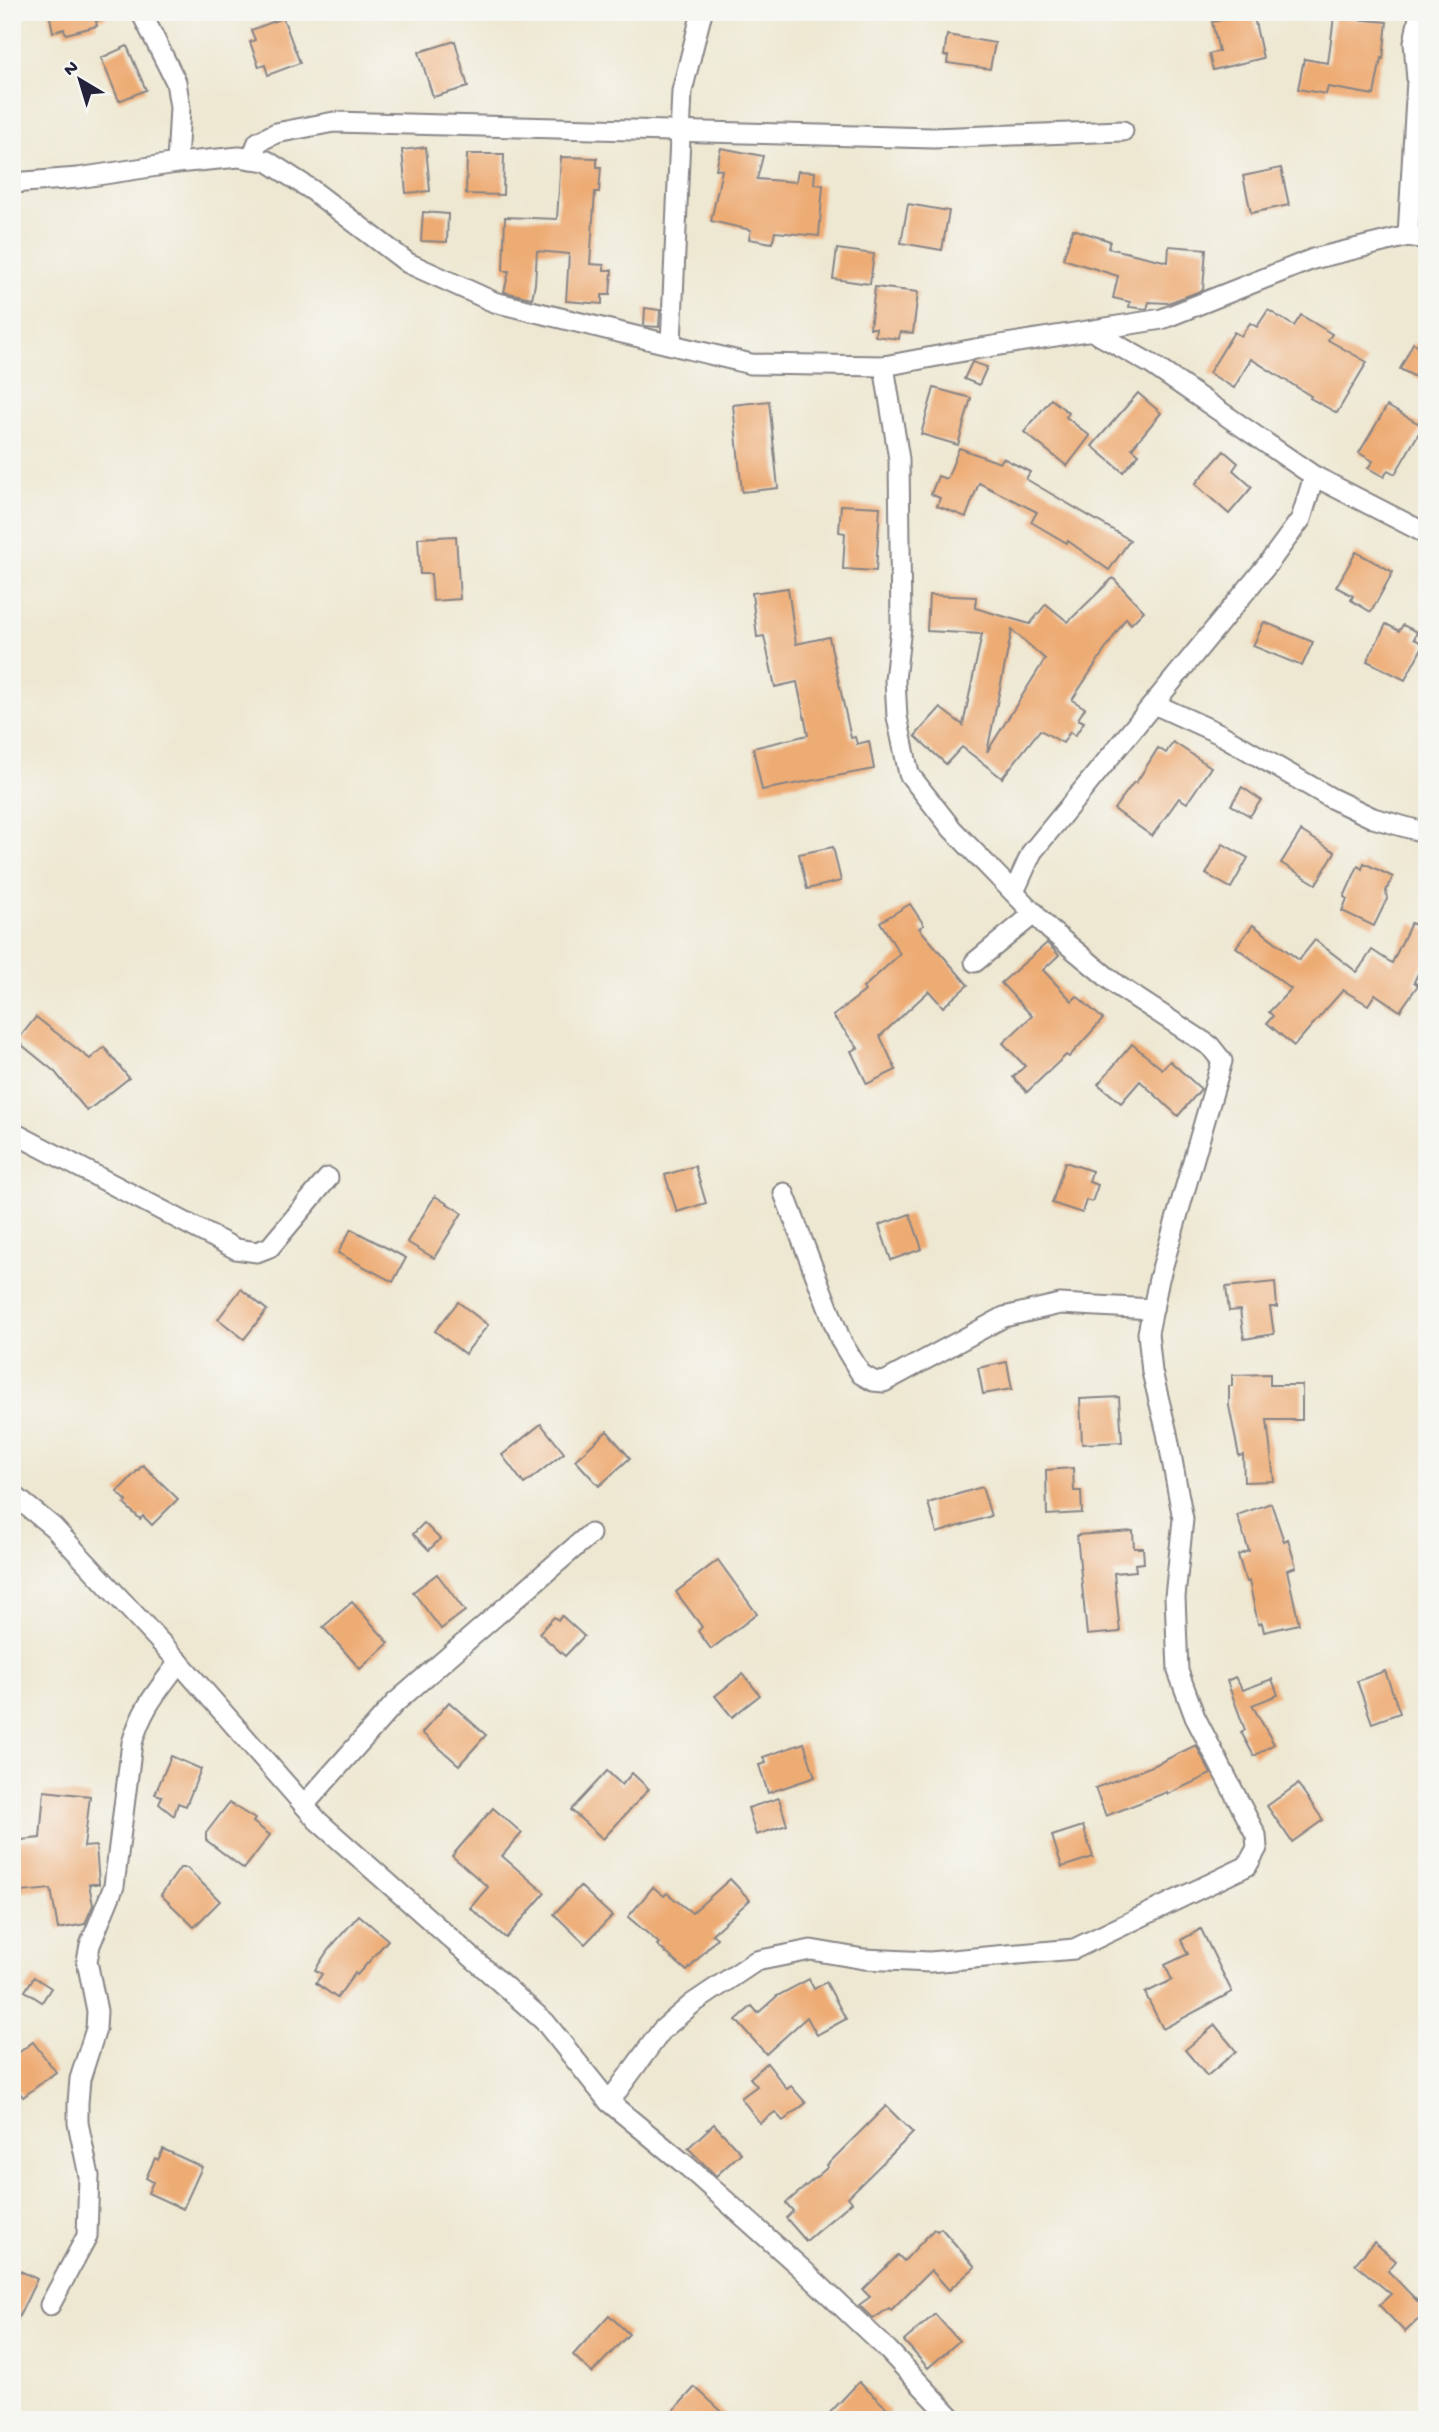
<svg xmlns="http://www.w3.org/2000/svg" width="1439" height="2432" font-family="'Gochi Hand',sans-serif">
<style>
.building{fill:#eeac75;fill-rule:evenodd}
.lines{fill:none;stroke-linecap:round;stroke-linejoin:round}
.street-casing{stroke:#888586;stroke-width:23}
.street{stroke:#fff;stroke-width:19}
</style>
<rect width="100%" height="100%" fill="#f6f6f2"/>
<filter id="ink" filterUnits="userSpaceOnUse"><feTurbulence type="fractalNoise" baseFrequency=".0143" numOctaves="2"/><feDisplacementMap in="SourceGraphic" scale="14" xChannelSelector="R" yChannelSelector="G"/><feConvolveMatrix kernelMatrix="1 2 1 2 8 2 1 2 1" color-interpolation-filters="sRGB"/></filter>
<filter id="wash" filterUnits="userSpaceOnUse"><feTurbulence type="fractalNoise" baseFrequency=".00686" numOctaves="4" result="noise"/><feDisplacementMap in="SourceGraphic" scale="28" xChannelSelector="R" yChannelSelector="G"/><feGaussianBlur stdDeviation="1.57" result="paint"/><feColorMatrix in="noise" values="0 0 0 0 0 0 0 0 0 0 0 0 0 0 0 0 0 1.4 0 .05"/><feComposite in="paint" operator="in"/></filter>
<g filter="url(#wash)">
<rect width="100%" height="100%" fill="#eee8d2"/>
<g id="blocks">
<g class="building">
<polygon points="49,12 105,12 106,18 96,21 97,26 66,34 64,29 53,32"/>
<polygon points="1253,13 1263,58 1213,70 1209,54 1219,51 1212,22"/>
<polygon points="1334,17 1387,22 1383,59 1381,58 1374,95 1328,87 1326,94 1298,89 1304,59 1328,63"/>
<polygon points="283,18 300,63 268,75 265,65 259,67 250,42 255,40 251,30"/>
<polygon points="947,35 995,43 990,69 947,63 948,56 944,56"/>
<polygon points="455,41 468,87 433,97 419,52"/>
<polygon points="127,46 146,90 119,101 101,58"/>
<polygon points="426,147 430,191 406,193 402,150"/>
<polygon points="721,148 763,156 757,179 796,182 798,171 815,172 814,184 823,185 819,236 775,232 772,243 749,239 751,230 711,221 722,170 716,169"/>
<polygon points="467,154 504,154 503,195 466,194"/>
<polygon points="561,157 597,158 597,167 601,167 599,192 595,192 590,264 604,265 604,270 612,270 610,295 602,295 602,304 566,301 569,254 537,251 535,284 532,298 504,292 509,271 503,271 505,217 557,219"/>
<polygon points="1281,168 1289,205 1251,213 1243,176"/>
<polygon points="908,204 949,211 942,250 901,243"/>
<polygon points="423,212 448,214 447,242 421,241"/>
<polygon points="1073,229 1110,241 1108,248 1168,262 1169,246 1206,249 1203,290 1168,303 1149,302 1147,309 1129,307 1130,302 1113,298 1118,276 1063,259"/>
<polygon points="837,249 874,254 870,284 833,279"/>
<polygon points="875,287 918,292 913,333 900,332 899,339 875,336 876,328 870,328"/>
<polygon points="645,308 660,310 659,327 644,326"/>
<polygon points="1268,310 1294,326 1301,315 1332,334 1328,340 1367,362 1337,413 1310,398 1311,396 1251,359 1234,388 1209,373 1234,332 1241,336 1250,323 1257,327"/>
<polygon points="1413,343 1427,350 1427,383 1400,369"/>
<polygon points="972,362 987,367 979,385 964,379"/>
<polygon points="934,388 971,398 958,445 921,434"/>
<polygon points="1138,393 1161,413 1132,448 1139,454 1123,472 1092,446"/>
<polygon points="1051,399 1069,413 1066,417 1090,436 1067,466 1024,432"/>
<polygon points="769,401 778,488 742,492 733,405"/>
<polygon points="1387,406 1423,426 1395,474 1388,470 1384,477 1368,468 1373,461 1359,453"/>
<polygon points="959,448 1000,463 1003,458 1030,472 1026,479 1130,540 1109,570 1068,541 1067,543 1031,522 1037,512 979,483 966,517 937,506 940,498 931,494 938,476 947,479"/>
<polygon points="1224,451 1238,463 1233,470 1252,487 1229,514 1195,484"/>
<polygon points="841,505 880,507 876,571 843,569 845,533 839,532"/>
<polygon points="456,536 460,599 433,601 431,574 420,574 418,538"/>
<polygon points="1356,552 1393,572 1371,612 1351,600 1353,596 1336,587"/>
<path d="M1113 578 1144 611 1131 624 1126 618 1072 700 1085 708 1078 719 1084 722 1075 736 1070 732 1063 743 1040 730 1002 778 962 747 946 764 915 736 940 708 963 725 982 634 927 631 929 595 976 597 975 608 1030 624 1046 604 1068 622ZM1012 630 1045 659 987 752Z"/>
<polygon points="788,588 796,644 829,637 851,738 855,737 857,744 869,741 874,769 762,790 753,748 808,735 797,682 775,687 764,636 757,637 752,593"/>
<polygon points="1264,622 1313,642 1302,666 1253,646"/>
<polygon points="1386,624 1399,631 1403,625 1417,632 1414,639 1424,644 1405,680 1367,661"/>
<polygon points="1173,742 1211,767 1187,803 1179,798 1152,836 1114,809 1134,782 1136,783 1158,748 1166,753"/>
<polygon points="1242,787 1261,800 1250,816 1231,805"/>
<polygon points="1301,831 1335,852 1316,884 1281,863"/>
<polygon points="1223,844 1248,858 1231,888 1206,874"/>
<polygon points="833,847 841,881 807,889 799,854"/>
<polygon points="1364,863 1393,877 1386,891 1387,899 1374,926 1342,911 1347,899 1344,897 1358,866 1362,869"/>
<polygon points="910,904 924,925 919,928 968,985 943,1007 929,991 880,1036 896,1070 867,1084 851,1051 858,1048 833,1016 865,991 863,988 900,954 880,922"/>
<polygon points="1411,923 1427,930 1427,955 1414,982 1418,985 1400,1011 1375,994 1368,1005 1343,990 1294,1046 1267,1023 1273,1016 1269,1012 1291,989 1236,947 1253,925 1299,960 1315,940 1357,972 1372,950 1392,963"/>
<polygon points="1047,943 1059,955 1043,970 1072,1001 1077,996 1103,1019 1069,1057 1066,1055 1027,1092 1013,1077 1025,1066 1003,1043 1032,1016 1001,983"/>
<polygon points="36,1017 90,1059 104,1047 129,1078 87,1111 55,1072 17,1041"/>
<polygon points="1132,1044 1162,1069 1170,1061 1201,1089 1178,1116 1140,1081 1121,1103 1098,1084"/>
<polygon points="1065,1162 1092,1171 1089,1182 1098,1185 1092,1202 1086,1200 1082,1213 1052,1203"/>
<polygon points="695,1166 706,1203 677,1212 665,1175"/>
<polygon points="435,1196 462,1213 434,1258 407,1242"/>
<polygon points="910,1214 922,1249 891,1260 879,1225"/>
<polygon points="351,1229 406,1258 393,1282 338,1253"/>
<polygon points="1275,1282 1277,1307 1270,1307 1274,1334 1244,1339 1240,1310 1229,1311 1226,1287"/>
<polygon points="241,1289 267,1310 244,1339 218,1319"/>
<polygon points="458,1302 488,1325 465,1354 435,1331"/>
<polygon points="1007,1362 1012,1389 983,1394 978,1368"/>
<polygon points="1270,1374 1270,1385 1302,1385 1302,1420 1267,1420 1274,1481 1244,1482 1243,1455 1239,1456 1229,1406 1229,1386 1232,1386 1232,1375"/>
<polygon points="1119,1397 1122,1442 1082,1444 1080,1399"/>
<polygon points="541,1424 564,1453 524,1484 502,1455"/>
<polygon points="607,1431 630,1458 599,1486 575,1460"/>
<polygon points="143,1465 178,1499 152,1525 143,1516 140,1519 124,1504 127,1501 117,1492"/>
<polygon points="1073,1468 1074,1491 1081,1491 1082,1513 1047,1515 1046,1470"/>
<polygon points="982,1487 991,1516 937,1533 928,1503"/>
<polygon points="1271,1503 1284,1541 1288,1539 1296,1567 1287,1570 1299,1624 1264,1632 1262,1623 1258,1624 1249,1581 1246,1582 1238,1555 1249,1551 1237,1515"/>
<polygon points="424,1523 440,1539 429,1550 413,1534"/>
<polygon points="1133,1531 1134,1548 1143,1548 1144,1563 1135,1564 1136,1571 1114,1573 1120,1632 1087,1635 1077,1535"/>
<polygon points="718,1560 757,1614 711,1649 698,1631 702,1627 676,1592"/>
<polygon points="437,1574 465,1611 441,1629 413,1592"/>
<polygon points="352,1602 389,1643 360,1669 323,1627"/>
<polygon points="562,1616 584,1636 565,1656 539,1633 554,1617 558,1620"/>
<polygon points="1385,1671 1400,1713 1372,1723 1357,1681"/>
<polygon points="743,1674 760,1695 732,1717 715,1696"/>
<polygon points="1235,1677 1243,1690 1272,1679 1278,1695 1252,1705 1274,1744 1254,1756 1241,1732 1245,1730 1227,1681"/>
<polygon points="449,1702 486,1735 459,1765 422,1733"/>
<polygon points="804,1743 815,1777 768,1793 759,1765 766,1763 763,1757"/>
<polygon points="1196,1745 1211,1774 1168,1794 1167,1792 1106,1816 1095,1788 1155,1765"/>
<polygon points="171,1756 201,1769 186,1806 178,1803 174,1816 159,1804 162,1796 155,1794"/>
<polygon points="607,1771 622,1785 632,1773 649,1789 603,1839 571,1810"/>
<polygon points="1298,1784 1323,1820 1292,1842 1267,1806"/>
<polygon points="44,1791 90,1796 84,1847 96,1846 99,1884 89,1884 93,1905 85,1924 58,1929 51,1889 12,1893 12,1841 40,1838"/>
<polygon points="779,1798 787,1825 756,1835 748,1808"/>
<polygon points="229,1803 255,1819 253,1822 270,1835 244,1869 206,1840 206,1833"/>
<polygon points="493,1808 522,1833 502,1856 545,1893 506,1938 470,1908 488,1887 452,1856"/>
<polygon points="1083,1826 1093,1857 1062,1867 1052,1836"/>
<polygon points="180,1868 187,1868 220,1901 194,1927 161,1895"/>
<polygon points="730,1879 750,1900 712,1934 717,1938 687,1971 657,1945 659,1943 628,1917 653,1887 664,1896 667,1893 692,1913"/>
<polygon points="580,1886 612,1916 585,1944 554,1914"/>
<polygon points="359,1915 388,1940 357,1975 355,1973 337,1998 316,1983 322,1974 315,1970 328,1950"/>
<polygon points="1201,1929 1232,1992 1163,2029 1145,1993 1172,1980 1165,1965 1188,1954 1181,1940"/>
<polygon points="34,1977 51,1988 42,2002 25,1991"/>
<polygon points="809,1979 814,1989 826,1982 846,2019 817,2035 807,2017 766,2054 736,2020 752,2006 758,2013 777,1996"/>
<polygon points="1215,2025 1236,2051 1207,2076 1185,2050"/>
<polygon points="33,2042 56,2072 23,2097 12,2082 13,2057"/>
<polygon points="767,2063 787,2089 791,2086 806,2103 783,2121 775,2112 760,2123 741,2098 757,2086 750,2078"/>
<polygon points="886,2106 913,2133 848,2197 852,2202 806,2241 786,2218 793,2211 786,2203 828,2167 827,2165"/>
<polygon points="714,2124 741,2153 716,2176 688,2148"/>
<polygon points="163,2149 202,2167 183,2209 148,2193 153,2182 146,2178 155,2158 158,2160"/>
<polygon points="941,2228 975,2267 949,2290 931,2270 891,2310 889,2308 873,2319 859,2305 870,2297 863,2290 898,2255 904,2261 934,2229 937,2231"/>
<polygon points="1374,2242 1396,2261 1388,2271 1427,2311 1405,2332 1379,2305 1391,2294 1355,2264"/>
<polygon points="12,2267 37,2279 12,2331"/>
<polygon points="935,2314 959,2341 928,2368 904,2341"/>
<polygon points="609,2315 629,2334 592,2373 573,2355"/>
<polygon points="859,2382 890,2411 882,2420 823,2420"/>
<polygon points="695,2387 731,2420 665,2420"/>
</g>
</g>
</g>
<g filter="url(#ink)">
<use href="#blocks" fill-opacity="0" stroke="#888586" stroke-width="2"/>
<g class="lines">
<defs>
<g id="street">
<polyline points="141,12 176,82 180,107 177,163"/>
<polyline points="251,159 258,142 276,133 334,122 933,138 1123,131"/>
<polyline points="12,183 78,178 177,163 239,157 267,161 312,190 408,263 494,302 751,364 884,366 975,349 1162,319 1313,259 1408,236 1427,239"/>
<polyline points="1408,236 1417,80 1414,42 1420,12"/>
<polyline points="1092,331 1151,364 1314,476 1427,534"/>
<polyline points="671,344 682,91 702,12"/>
<polyline points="1154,704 1218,733 1331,798 1373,818 1427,833"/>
<polyline points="1014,892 1032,852 1268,564 1301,519 1314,476"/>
<polyline points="975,962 1035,913"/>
<polyline points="12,1132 236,1249 257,1252 270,1247 328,1178"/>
<polyline points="784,1193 841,1341 861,1374 873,1381 884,1382 1004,1317 1060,1304 1153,1309"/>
<polyline points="12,1494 53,1527 179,1662 318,1821 545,2022 609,2102 688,2167 801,2268 888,2350 954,2420"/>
<polyline points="304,1805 395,1703 590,1534"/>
<polyline points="609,2102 662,2030 692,2004 756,1961 811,1950 864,1959 930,1962 1074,1949 1247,1866 1257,1848 1256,1835 1195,1717 1178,1671 1175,1597 1183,1519 1167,1433 1152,1372 1148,1333 1159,1279 1222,1061 1210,1046 1118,986 1050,930 952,829 909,774 897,717 895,680 901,627 899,459 884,366"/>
<path d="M50 2305 87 2236 89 2176 78 2123V2103L80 2079 96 2029 97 2011 87 1961 90 1945 114 1886 132 1743C143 1706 157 1692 179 1662"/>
</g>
</defs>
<use href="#street" class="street-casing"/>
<use href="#street" class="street"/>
</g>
</g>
<rect width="1439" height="2432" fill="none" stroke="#f6f6f2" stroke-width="42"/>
<g transform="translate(80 80) rotate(322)" stroke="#f6f6f2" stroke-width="5" paint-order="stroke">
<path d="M0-5L12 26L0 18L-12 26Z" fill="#22223b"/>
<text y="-10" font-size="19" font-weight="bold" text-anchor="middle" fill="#22223b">N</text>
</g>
</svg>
